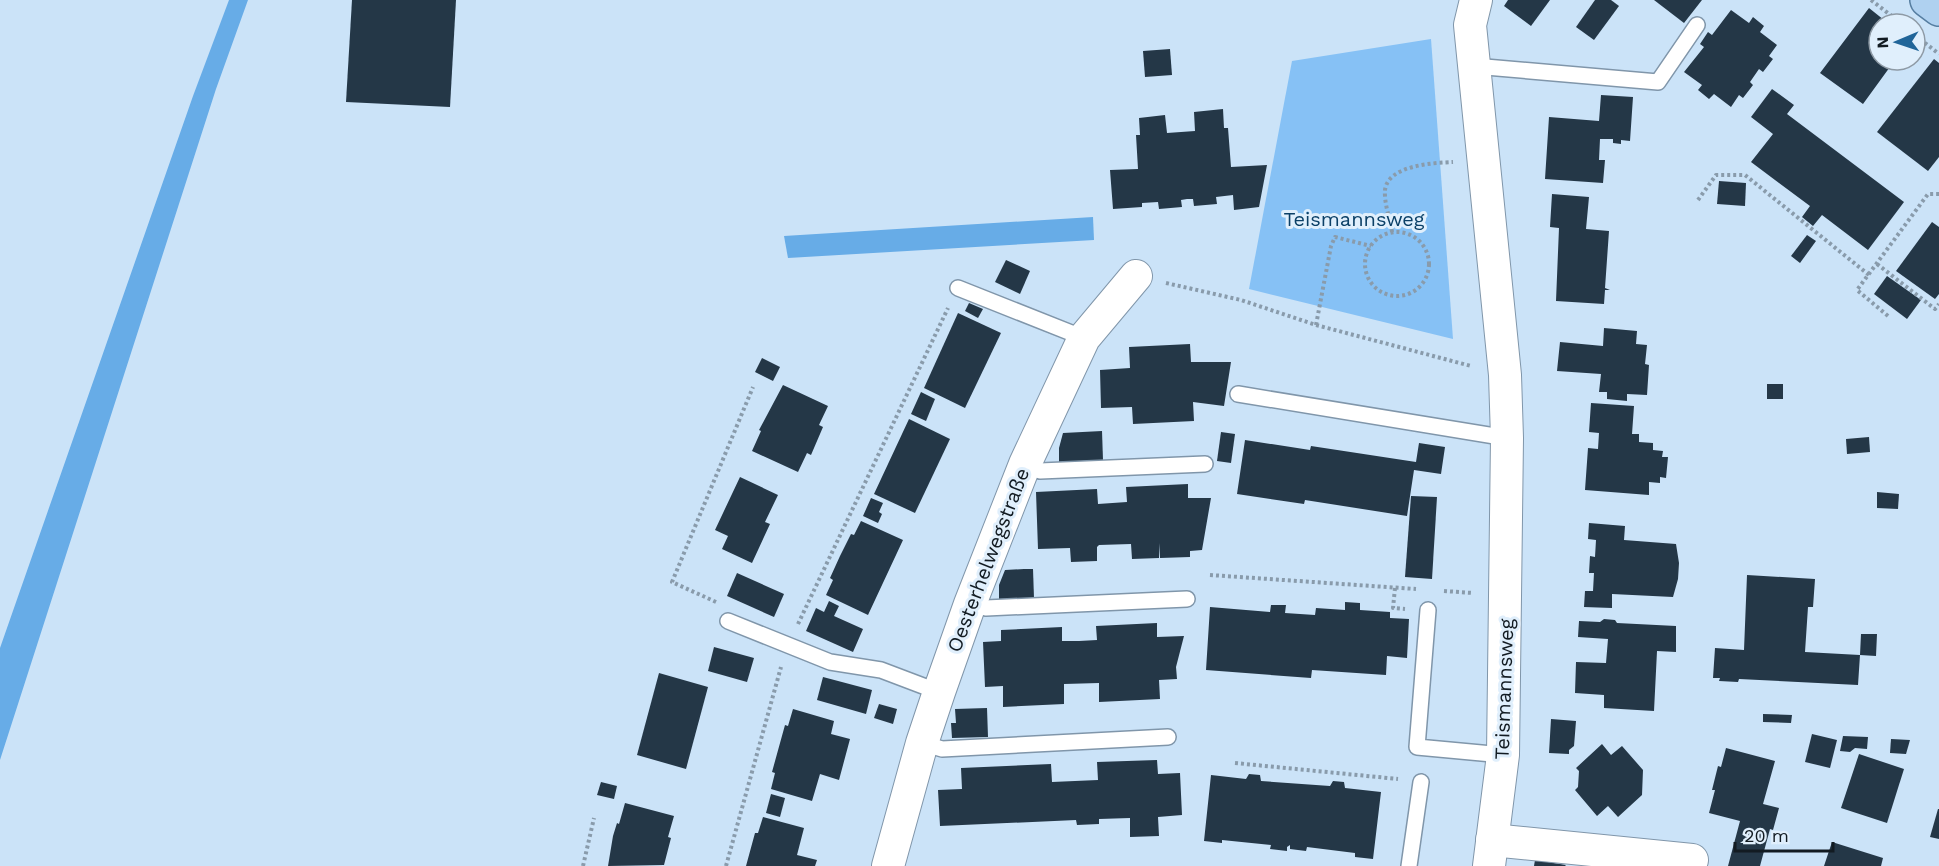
<svg xmlns="http://www.w3.org/2000/svg" width="1939" height="866" font-family="'Work Sans',sans-serif">
<style>
.green{fill:#86c1f5}
.forest{fill:#67ace7}
.building{fill:#243747}
.lines{fill:none;stroke-linecap:round;stroke-linejoin:round}
.lane-casing{stroke:#8096aa;stroke-width:18}
.street-casing{stroke:#8096aa;stroke-width:34}
.primary-casing{stroke:#567ea1;stroke-width:36}
.path{stroke:#899bab;stroke-width:4;stroke-dasharray:3 3;stroke-linecap:butt}
.lane{stroke:#fff;stroke-width:15}
.street{stroke:#fff;stroke-width:32}
.primary{stroke:#afd1f0;stroke-width:33}
.labels{text-anchor:middle;dominant-baseline:central;stroke-width:6;stroke-linejoin:round;paint-order:stroke}
.park-label{font-size:20px;fill:#0b4067;stroke:#e0effc}
.street-label{font-size:20px;fill:#121b22;stroke:#e0effc}
</style>
<rect width="100%" height="100%" fill="#cbe3f8"/>
<polygon class="green" points="1431,39 1453,339 1249,289 1292,61"/>
<g class="forest">
<polygon points="229,0 248,0 216,89 0,760 0,648 193,96"/>
<polygon points="1093,217 1094,240 788,258 784,236"/>
</g>
<g class="building">
<polygon points="352,0 456,0 450,107 346,102"/>
<polygon points="1508,0 1550,0 1531,26 1504,6"/>
<polygon points="1595,0 1611,0 1619,6 1594,40 1576,27"/>
<polygon points="1654,0 1702,0 1684,23"/>
<polygon points="1869,8 1889,24 1879,24 1879,60 1895,60 1863,104 1820,73"/>
<polygon points="1731,10 1749,23 1753,17 1764,26 1760,32 1777,45 1769,56 1773,59 1763,72 1759,69 1750,82 1753,85 1743,98 1739,95 1731,107 1714,94 1709,99 1698,90 1702,85 1684,72 1704,47 1700,44 1708,32 1712,35"/>
<polygon points="1170,49 1172,75 1145,77 1143,51"/>
<polygon points="1934,59 1939,63 1939,157 1928,171 1877,132"/>
<polygon points="1772,89 1794,105 1787,114 1904,202 1868,250 1822,215 1813,226 1802,217 1810,206 1751,162 1773,134 1751,117"/>
<polygon points="1601,95 1633,97 1630,141 1621,140 1621,144 1613,143 1613,139 1600,139 1599,160 1605,160 1603,183 1545,179 1549,117 1599,121"/>
<polygon points="1223,109 1224,128 1228,128 1231,167 1267,165 1259,207 1234,210 1233,195 1216,197 1217,204 1194,206 1193,199 1187,199 1181,200 1182,207 1159,209 1158,202 1142,203 1142,207 1113,209 1110,170 1138,169 1136,135 1140,135 1139,118 1165,115 1167,133 1195,131 1194,112"/>
<polygon points="1719,181 1746,183 1745,206 1717,204"/>
<polygon points="1552,194 1589,197 1586,229 1609,231 1605,288 1610,290 1605,290 1604,304 1556,301 1559,228 1550,227"/>
<polygon points="1932,222 1939,227 1939,294 1935,299 1896,271"/>
<polygon points="1807,235 1816,241 1800,263 1791,256"/>
<polygon points="1006,260 1030,271 1020,294 995,282"/>
<polygon points="1887,276 1921,300 1907,319 1874,294"/>
<polygon points="969,303 983,309 978,318 965,311"/>
<polygon points="958,313 1001,333 965,408 924,388"/>
<polygon points="1604,328 1637,331 1636,344 1647,345 1645,364 1649,365 1647,395 1627,394 1627,401 1607,399 1607,392 1599,392 1601,374 1557,371 1560,342 1603,346"/>
<polygon points="1190,344 1191,362 1231,362 1224,406 1193,402 1194,421 1133,424 1132,407 1101,408 1100,370 1130,368 1129,347"/>
<polygon points="762,358 780,367 773,381 755,372"/>
<rect x="1767" y="384" width="16" height="15"/>
<polygon points="783,385 828,406 819,425 823,427 811,455 807,453 798,472 752,451 761,431 759,430"/>
<polygon points="921,392 935,399 926,421 911,414"/>
<polygon points="1591,403 1634,406 1632,434 1639,434 1639,442 1653,443 1653,450 1663,451 1662,457 1668,457 1666,478 1660,477 1660,483 1649,482 1649,495 1585,490 1588,448 1598,449 1599,433 1589,432"/>
<polygon points="909,419 950,439 915,513 874,494"/>
<polygon points="1102,431 1103,460 1059,462 1059,448 1063,433"/>
<polygon points="1221,432 1235,434 1231,463 1217,461"/>
<polygon points="1869,437 1870,452 1847,454 1846,439"/>
<polygon points="1245,440 1310,450 1311,446 1416,462 1419,443 1445,447 1441,474 1414,470 1407,516 1305,500 1304,504 1237,494"/>
<polygon points="740,477 778,495 765,522 770,524 752,563 722,549 728,536 715,530"/>
<polygon points="1188,484 1188,498 1211,498 1202,550 1190,551 1190,557 1160,558 1159,543 1159,558 1132,559 1131,544 1099,545 1097,547 1097,561 1071,562 1070,548 1038,549 1036,492 1097,489 1098,504 1127,502 1126,487"/>
<polygon points="1877,492 1899,494 1898,509 1877,508"/>
<polygon points="1411,496 1437,497 1432,579 1405,577"/>
<polygon points="871,498 883,503 879,512 882,514 878,523 863,516"/>
<polygon points="861,521 903,540 868,615 826,595 833,580 830,578 840,556 851,534 854,535"/>
<polygon points="1589,523 1625,526 1624,540 1676,544 1679,563 1678,579 1673,597 1612,594 1612,608 1584,607 1585,591 1593,591 1594,573 1589,573 1590,556 1595,557 1596,540 1588,539"/>
<polygon points="1024,569 1033,569 1034,598 999,599 999,585 1005,570"/>
<polygon points="737,573 784,594 774,617 727,596"/>
<polygon points="1747,575 1815,579 1813,607 1808,607 1805,652 1860,655 1861,634 1877,634 1876,656 1860,655 1858,685 1739,679 1738,682 1719,681 1720,678 1713,678 1715,648 1744,650"/>
<polygon points="829,601 839,606 834,616 863,629 853,652 806,631 816,608 824,612"/>
<polygon points="1345,602 1360,603 1360,610 1390,612 1390,618 1409,619 1407,658 1387,656 1386,675 1312,670 1311,678 1206,670 1210,607 1270,612 1271,605 1286,605 1285,613 1315,615 1316,608 1345,610"/>
<polygon points="1604,619 1615,620 1617,623 1676,626 1676,652 1657,651 1654,711 1604,708 1604,695 1575,693 1576,662 1606,663 1608,639 1578,637 1579,621 1600,622"/>
<polygon points="1157,623 1157,637 1184,636 1176,667 1177,679 1159,680 1160,699 1099,702 1099,683 1064,684 1064,704 1003,707 1003,686 985,687 983,642 1001,641 1001,630 1062,627 1062,641 1079,641 1097,640 1096,626"/>
<polygon points="714,647 754,658 747,682 708,671"/>
<polygon points="659,673 708,687 686,769 637,755"/>
<polygon points="823,677 872,690 866,714 817,700"/>
<polygon points="879,704 897,709 893,724 874,718"/>
<polygon points="987,708 988,737 952,738 951,723 956,723 955,709"/>
<polygon points="793,709 834,721 831,734 850,739 839,780 820,774 812,801 771,789 775,773 772,772 785,725 788,726"/>
<polygon points="1763,714 1792,715 1791,723 1763,722"/>
<polygon points="1551,719 1576,721 1574,746 1569,750 1569,754 1549,753"/>
<polygon points="1812,734 1837,740 1830,768 1805,762"/>
<polygon points="1843,736 1868,737 1867,749 1855,748 1850,752 1840,751"/>
<polygon points="1891,739 1910,740 1906,754 1890,753"/>
<polygon points="1602,744 1611,755 1622,746 1643,770 1642,795 1618,817 1608,806 1597,816 1575,790 1578,787 1579,771 1576,768"/>
<polygon points="1726,748 1775,761 1763,804 1779,808 1773,830 1770,829 1760,866 1728,866 1740,821 1709,813 1715,790 1712,790 1718,766 1721,767"/>
<polygon points="1859,754 1904,769 1887,823 1841,808"/>
<polygon points="1157,760 1158,774 1180,773 1182,815 1158,817 1159,836 1130,837 1130,818 1099,819 1099,824 1077,825 1076,820 940,826 938,790 962,789 961,768 1051,764 1052,782 1098,780 1097,762"/>
<polygon points="1249,774 1260,775 1261,781 1330,786 1333,781 1344,782 1345,788 1381,792 1373,859 1355,857 1355,853 1307,847 1306,851 1290,849 1290,845 1287,847 1287,851 1270,849 1271,845 1222,840 1222,843 1204,841 1211,775 1246,779"/>
<polygon points="601,782 617,786 614,799 597,795"/>
<polygon points="771,794 785,798 780,817 766,813"/>
<polygon points="625,803 674,816 668,837 671,838 664,865 608,866 613,836 617,823 619,824"/>
<polygon points="1938,809 1939,809 1939,839 1930,837"/>
<polygon points="763,817 804,828 797,855 817,860 815,866 746,866 755,833 758,833"/>
<polygon points="1832,842 1883,858 1881,866 1824,866"/>
<polygon points="1535,860 1566,865 1565,866 1534,866"/>
</g>
<g class="lines">
<defs>
<g id="lane">
<polyline points="1474,66 1658,82 1697,25"/>
<polyline points="958,288 1084,338"/>
<polyline points="1238,394 1507,438"/>
<polyline points="1025,464 1040,471 1205,464"/>
<polyline points="970,604 986,608 1187,599"/>
<polyline points="1428,610 1417,747 1503,755"/>
<polyline points="728,621 830,662 881,670 939,692"/>
<polyline points="922,743 942,749 1168,737"/>
<polyline points="1409,866 1421,782"/>
</g>
<g id="street">
<polyline points="1476,0 1470,25 1505,375 1507,438 1503,755 1489,866"/>
<polyline points="1492,840 1692,860"/>
<polyline points="888,866 922,743 939,692 970,604 1025,464 1084,338 1136,276"/>
</g>
<polyline id="primary" points="1927,0 1939,9"/>
</defs>
<use href="#lane" class="lane-casing"/>
<use href="#street" class="street-casing"/>
<use href="#primary" class="primary-casing"/>
<g class="path">
<polyline points="1871,0 1902,24"/>
<polyline points="1920,39 1939,54"/>
<polyline points="1698,200 1716,175 1745,175 1869,275"/>
<path d="M1392 232C1390 219 1384 203 1385 190 1388 165 1433 163 1453 162"/>
<circle cx="1397" cy="264" r="32"/>
<polyline points="1877,264 1935,309 1939,304"/>
<polyline points="1166,283 1241,300 1316,325 1471,366"/>
<polyline points="1888,316 1857,290 1928,194 1939,194"/>
<polyline points="1316,325 1331,246 1335,237 1371,246"/>
<polyline points="1210,575 1416,589"/>
<polyline points="1395,588 1393,608 1405,609"/>
<polyline points="1444,591 1473,593"/>
<polyline points="716,602 672,582 753,387"/>
<polyline points="798,624 948,308"/>
<polyline points="1235,763 1398,779"/>
<polyline points="583,866 594,818"/>
<polyline points="726,866 781,667"/>
</g>
<use href="#lane" class="lane"/>
<use href="#street" class="street"/>
<use href="#primary" class="primary"/>
</g>
<g class="labels">
<g class="park-label">
<text x="1354" y="219">Teismannsweg</text>
</g>
<g class="street-label">
<text transform="translate(988 560) rotate(-69)">Oesterhelwegstraße</text>
<text transform="translate(1504 689) rotate(-88)">Teismannsweg</text>
</g>
</g>
<g transform="translate(1897 42) rotate(268)"><circle r="28" fill="#e0effc" stroke="#8e9aa5" stroke-width="1.5"/>
<path d="M0-4.5L10 22L0 15L-10 22Z" fill="#206599"/>
<text y="-9" font-size="16" font-weight="bold" text-anchor="middle" fill="#121b22">N</text>
</g>
<path d="M1735 842v9h98v-9" fill="none" stroke="#121b22" stroke-width="3"/>
<text x="1744" y="842" font-size="18" fill="#121b22" stroke="#e0effc" stroke-width="4.5" paint-order="stroke">20 m</text>
</svg>
